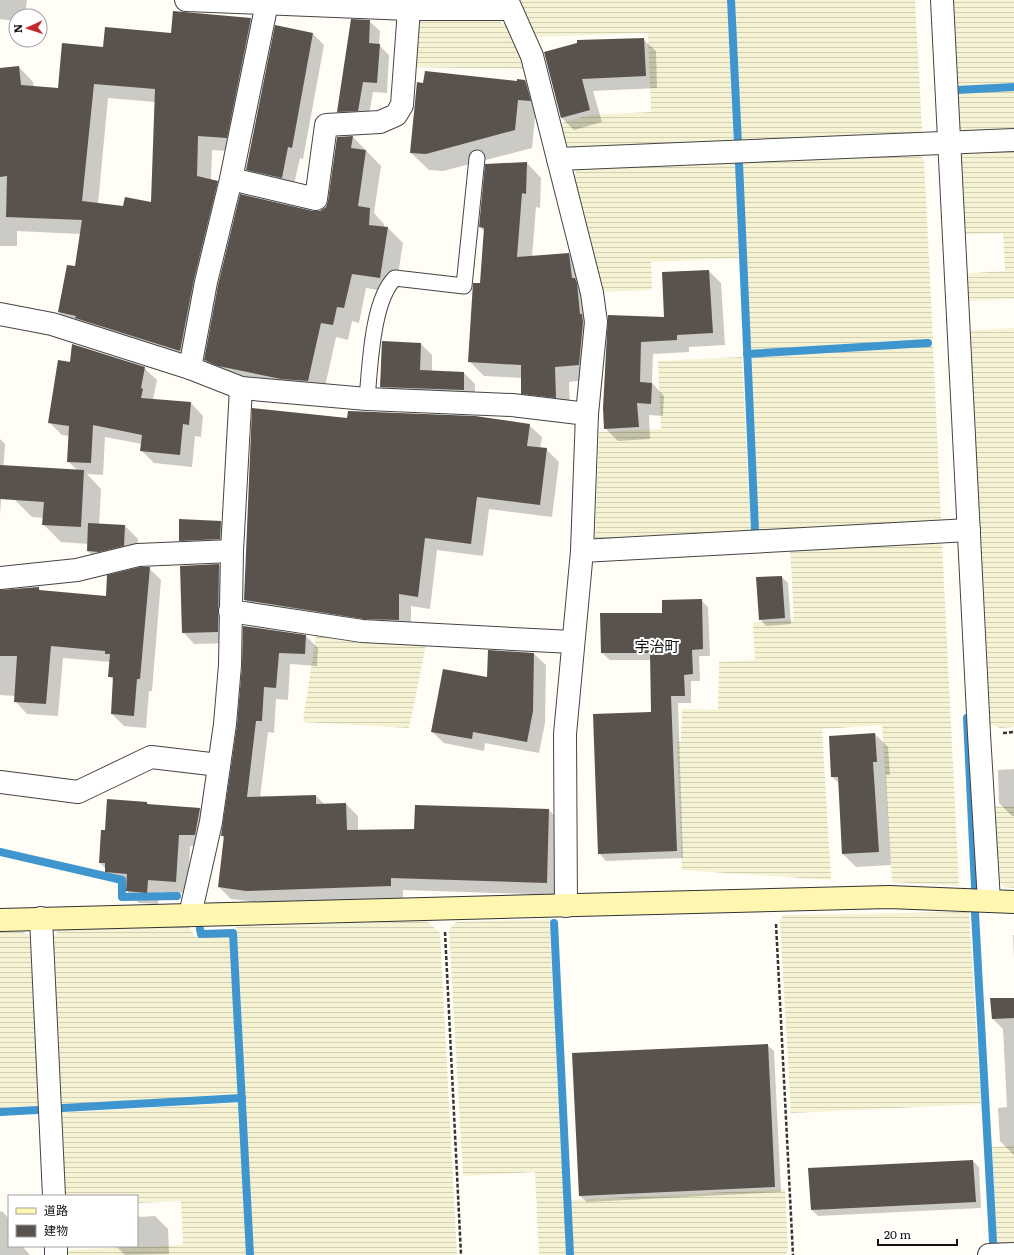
<svg xmlns="http://www.w3.org/2000/svg" width="1014" height="1255" font-family="Literata,'Noto Sans JP',serif">
<style>
.farmland{fill:url(#farmland-rules)}
.shadow{fill:#0003;fill-rule:evenodd}
.lines{fill:none;stroke-linecap:round;stroke-linejoin:round}
.stream{stroke:#3f96cf;stroke-width:8}
.building{fill:#5a524d;fill-rule:evenodd}
.lane-casing{stroke:#444;stroke-width:17}
.street-casing{stroke:#444;stroke-width:24}
.secondary-casing{stroke:#333;stroke-width:24}
.path{stroke:#333;stroke-width:2.5;stroke-dasharray:4 2;stroke-linecap:butt}
.lane{stroke:#fff;stroke-width:15}
.street{stroke:#fff;stroke-width:22}
.secondary{stroke:#fff6b0;stroke-width:22}
.labels{text-anchor:middle;dominant-baseline:central;stroke-width:4;stroke-linejoin:round;paint-order:stroke}
.quarter-label{font-size:15px;fill:#111;stroke:#fff}
</style>
<defs>
<pattern id="farmland-rules" width="6" height="5" patternUnits="userSpaceOnUse"><rect width="6" height="5" fill="#f6f3d4"/><path d="M0 2.5h6" fill="none" stroke="#d2cfb5"/></pattern>
</defs>
<rect width="100%" height="100%" fill="#fffdf5"/>
<g class="farmland">
<polygon points="518,0 727,0 734,149 565,148 561,123 590,115 651,112 648,33 534,37"/>
<polygon points="734,0 915,0 922,129 918,136 741,150"/>
<polygon points="948,0 1014,0 1014,84 952,87"/>
<polygon points="413,18 497,19 506,26 516,42 527,69 412,67"/>
<polygon points="1014,90 1014,137 955,131 953,93"/>
<polygon points="1014,146 1014,299 962,301 960,274 1005,271 1003,233 959,235 959,155 967,149"/>
<polygon points="919,155 924,159 933,341 749,351 741,158"/>
<polygon points="736,158 740,258 651,262 652,290 602,292 573,182 574,175 580,166"/>
<polygon points="1014,328 1014,727 1000,728 989,724 963,331"/>
<polygon points="933,346 941,518 937,524 758,536 750,356"/>
<polygon points="742,357 751,534 603,543 595,538 599,432 661,429 658,361"/>
<polygon points="931,541 942,544 959,886 892,882 882,725 822,729 831,880 682,870 677,742 681,742 682,709 718,710 719,662 755,660 753,623 794,620 790,548"/>
<polygon points="317,629 427,640 409,728 303,722"/>
<polygon points="992,806 1014,806 1014,888 1004,887 995,876"/>
<polygon points="969,912 981,1104 791,1113 780,921 783,915"/>
<polygon points="549,919 567,1255 539,1255 535,1172 463,1176 449,930 456,922"/>
<polygon points="427,921 440,933 457,1255 253,1255 236,927"/>
<polygon points="189,926 195,937 231,936 240,1095 58,1105 51,941 54,936 59,930 65,929"/>
<polygon points="21,930 31,937 34,944 43,1105 0,1108 0,931"/>
<polygon points="239,1103 247,1255 66,1255 65,1250 183,1245 181,1201 137,1203 137,1196 63,1196 58,1113"/>
<polygon points="1014,1145 1014,1249 997,1250 992,1147"/>
<polygon points="785,1189 788,1251 785,1255 573,1255 571,1200"/>
</g>
<g class="shadow">
<polygon points="0,0 27,0 25,16 16,16 16,21 0,19"/>
<path d="M251 19 265 33 241 152 212 150 211 180 217 182 232 196 195 365 73 327 59 312 76 268 81 234 17 231V246H0V69L19 67 33 82 34 87 59 89 104 48ZM108 98 155 102 152 203 124 207 98 204Z"/>
<polygon points="369,21 380,31 379,45 389,55 387,93 373,92 368,121 348,122 338,112"/>
<polygon points="313,34 324,45 303,159 300,158 293,189 258,181 247,169"/>
<polygon points="643,39 656,51 657,88 593,91 602,122 574,130 561,117 545,53"/>
<polygon points="525,80 542,98 547,118 535,117 532,148 443,171 429,170 411,153 518,82"/>
<polygon points="353,137 381,166 374,213 384,224 384,228 388,228 403,243 395,293 366,288 359,323 352,321 348,340 336,337 323,396 220,375 205,360 313,212 321,212 327,207"/>
<polygon points="527,163 541,178 540,208 536,207 532,257 569,254 583,269 593,379 569,382 570,412 537,408 522,393 522,378 484,376 469,361 481,284 485,232 480,227 486,165"/>
<polygon points="709,271 721,283 725,345 689,347 689,352 653,354 652,383 664,396 663,416 649,415 650,439 618,441 605,428 607,364 666,318 663,273"/>
<polygon points="421,344 432,355 432,372 464,373 475,384 475,401 392,398 381,387"/>
<polygon points="71,363 144,368 157,380 153,400 191,403 203,416 201,437 195,436 192,467 154,463 141,450 142,444 105,437 103,475 87,474 101,489 99,525 125,526 138,539 137,558 101,564 88,551 89,544 61,542 43,524 44,518 32,517 14,499 77,470 68,461 69,436 62,435 49,422"/>
<polygon points="348,419 529,425 542,437 540,449 546,449 559,462 552,517 489,509 483,556 437,550 430,609 411,606 411,632 257,612 245,600"/>
<polygon points="0,439 5,444 0,515"/>
<polygon points="221,522 227,528 226,545 187,547 180,540"/>
<polygon points="219,565 230,576 229,643 194,644 183,632"/>
<polygon points="149,568 161,580 152,691 149,691 146,728 124,726 112,714 114,681 109,676 111,662 63,658 58,716 27,714 15,701 15,696 0,695 0,624 38,588 42,592 107,597"/>
<polygon points="782,577 788,583 791,624 766,626 760,619"/>
<polygon points="701,600 708,607 710,656 699,656 700,681 691,681 691,703 678,703 683,858 606,861 599,853 652,713 651,660 610,660 602,653 663,614"/>
<polygon points="306,636 318,648 317,666 290,664 288,700 276,699 274,733 268,732 260,798 316,796 324,804 346,804 358,816 358,831 415,830 416,806 549,810 561,823 559,895 403,890 403,898 259,902 231,899 219,887 224,839 222,836 238,725 243,666"/>
<polygon points="534,654 546,665 545,723 539,753 485,743 484,751 444,743 432,732 488,678"/>
<polygon points="875,734 888,747 890,775 886,775 891,865 856,867 843,854 839,783 832,777"/>
<polygon points="1014,769 1014,816 1012,816 999,803 998,770"/>
<polygon points="147,803 149,806 200,808 212,820 207,847 190,846 188,893 159,892 158,904 139,903 127,891 127,884 118,884 106,872 106,869 100,863 106,831"/>
<polygon points="1013,935 1014,935 1014,959"/>
<polygon points="1014,999 1014,1155 1000,1141 998,1108 1007,1107 1003,1029 992,1018"/>
<polygon points="767,1045 774,1051 781,1192 587,1202 580,1196 573,1054"/>
<polygon points="973,1161 979,1167 981,1208 818,1216 812,1210"/>
<polygon points="2,1211 9,1219 9,1246 22,1246 30,1255 0,1255 0,1212"/>
<polygon points="137,1214 140,1217 155,1216 168,1229 169,1254 125,1255 116,1246 137,1246"/>
</g>
<g class="lines">
<g class="stream">
<polyline points="731,0 738,144"/>
<polyline points="957,90 1014,87"/>
<polyline points="739,163 755,531"/>
<polyline points="747,354 928,343"/>
<polyline points="967,718 975,887"/>
<polyline points="0,852 122,880 122,897 177,896"/>
<polyline points="975,913 993,1242"/>
<polyline points="554,923 570,1255"/>
<polyline points="200,929 201,934 233,933 250,1255"/>
<polyline points="63,1108 242,1098"/>
<polyline points="0,1112 37,1110"/>
</g>
</g>
<g class="building">
<path d="M173 11 251 18 227 138 198 136 197 176 218 181 194 279 180 351 75 318 76 316 58 312 67 265 75 266 82 220 6 217 7 176 0 177V68L19 66 21 85 58 88 62 43 103 47 105 27 171 33ZM94 84 155 89 151 202 125 197 123 206 82 201Z"/>
<polygon points="351,19 370,20 369,43 380,44 377,83 363,82 358,111 337,112"/>
<polygon points="275,25 313,33 292,148 288,147 282,178 246,170"/>
<polygon points="644,38 646,76 582,79 590,110 561,118 544,52 577,43 577,40"/>
<polygon points="425,71 517,81 517,79 525,80 531,101 518,100 515,130 426,154 410,153 417,82 423,83"/>
<polygon points="353,136 351,148 366,150 358,206 370,208 369,225 388,227 380,278 352,274 344,308 337,307 333,325 321,323 308,381 281,379 218,366 204,360 218,285 240,194 313,211 320,211 326,207 328,201 337,137"/>
<polygon points="527,162 526,194 522,193 517,257 569,253 572,278 575,278 577,283 580,314 582,314 583,322 579,365 555,367 556,398 521,394 521,365 468,362 473,283 480,283 484,228 479,227 485,164"/>
<polygon points="709,270 713,333 677,335 677,340 641,342 640,382 652,383 651,404 637,403 639,427 604,429 603,408 608,315 664,317 662,272"/>
<polygon points="382,341 421,343 420,370 464,372 464,390 380,387"/>
<polygon points="72,344 145,367 141,388 143,389 141,398 191,402 189,425 183,424 180,455 140,451 142,435 93,425 91,463 67,462 69,426 48,423 58,360 70,362"/>
<polygon points="252,408 347,418 348,411 475,416 530,424 527,446 547,448 540,505 477,497 471,544 425,538 418,597 399,594 399,620 363,619 244,600"/>
<polygon points="0,465 84,470 81,527 42,525 44,502 0,499"/>
<polygon points="179,519 221,521 220,539 179,541"/>
<polygon points="88,523 125,525 124,546 99,552 87,551"/>
<polygon points="219,564 218,632 182,633 180,566"/>
<polygon points="140,567 150,567 140,679 137,679 134,716 111,714 113,677 108,677 110,654 105,654 105,651 51,646 46,704 14,702 17,656 0,656 0,590 39,587 39,590 106,596 107,575"/>
<polygon points="782,576 785,618 759,620 756,577"/>
<polygon points="702,599 703,649 692,650 693,674 684,675 685,696 671,696 677,851 598,854 593,714 651,712 650,653 601,653 600,613 662,613 662,600"/>
<polygon points="243,626 306,635 305,654 279,653 276,688 264,687 262,721 256,721 247,797 316,795 316,804 346,803 347,830 414,829 415,805 549,809 547,883 391,878 391,886 246,891 218,887 224,836 221,836 237,725 242,666"/>
<polygon points="488,650 534,653 533,711 527,742 473,732 472,739 431,732 443,669 487,677"/>
<polygon points="875,733 877,762 873,762 879,852 842,854 838,777 831,777 829,736"/>
<polygon points="107,799 147,802 147,804 200,808 195,835 179,835 176,882 148,880 147,893 126,891 127,874 105,872 105,863 99,863 101,830 105,830"/>
<polygon points="990,998 1014,998 1014,1018 992,1019"/>
<polygon points="768,1044 775,1187 579,1196 572,1053"/>
<polygon points="973,1160 976,1202 811,1210 808,1168"/>
</g>
<g class="lines">
<defs>
<path id="lane" d="M367 399C370 367 372 300 395 278L464 286 477 158"/>
<g id="street">
<polyline points="186,0 409,9 510,9"/>
<polyline points="507,0 532,56 592,293 596,322 587,414 582,551 565,734 566,906"/>
<polyline points="942,0 979,734 989,901"/>
<polyline points="558,159 1014,140"/>
<polyline points="231,179 316,199 326,125 380,122 396,115 402,105 409,9"/>
<polyline points="0,314 52,324 190,368 241,388 367,399 512,405 587,414"/>
<polyline points="190,368 206,282 231,179 267,3"/>
<polyline points="582,551 969,530"/>
<polyline points="0,578 77,570 138,555 232,551"/>
<polyline points="230,611 362,631 572,642"/>
<polyline points="0,782 78,792 151,757 219,765"/>
<polyline points="190,915 211,822 225,724 230,665 232,551 241,388"/>
<polyline points="41,918 54,1196"/>
<polyline points="56,1246 56,1255"/>
<polyline points="989,1255 1014,1254"/>
</g>
<polyline id="secondary" points="0,920 889,897 1014,902"/>
</defs>
<use href="#lane" class="lane-casing"/>
<use href="#street" class="street-casing"/>
<use href="#secondary" class="secondary-casing"/>
<g class="path">
<polyline points="1003,733 1014,732"/>
<polyline points="776,924 793,1255"/>
<polyline points="445,932 461,1255"/>
</g>
<use href="#lane" class="lane"/>
<use href="#street" class="street"/>
<use href="#secondary" class="secondary"/>
</g>
<g class="labels">
<g class="quarter-label">
<text x="657" y="645">宇治町</text>
</g>
</g>
<rect x="8" y="1195" width="130" height="52" fill="#ffffff" stroke="#a0a0a0"/>
<rect x="16" y="1208" width="20" height="6" fill="#fff6b0" stroke="#a0a0a0"/>
<text x="44" y="1215" font-size="12" fill="#111111">道路</text>
<rect x="16" y="1225" width="20" height="12" fill="#5a524d" stroke="#a0a0a0"/>
<text x="44" y="1235" font-size="12" fill="#111111">建物</text>
<g transform="translate(28 28) rotate(267)"><circle r="19" fill="#ffffff" stroke="#a0a0a0"/>
<path d="M0-3L7 15L0 10L-7 15Z" fill="#c4262e"/>
<text y="-6" font-size="11" font-weight="bold" text-anchor="middle" fill="#111111">N</text>
</g>
<path d="M878 1239v6h79v-6" fill="none" stroke="#111111" stroke-width="2"/>
<text x="884" y="1239" font-size="12" fill="#111111" stroke="#ffffff" stroke-width="3" paint-order="stroke">20 m</text>
</svg>
